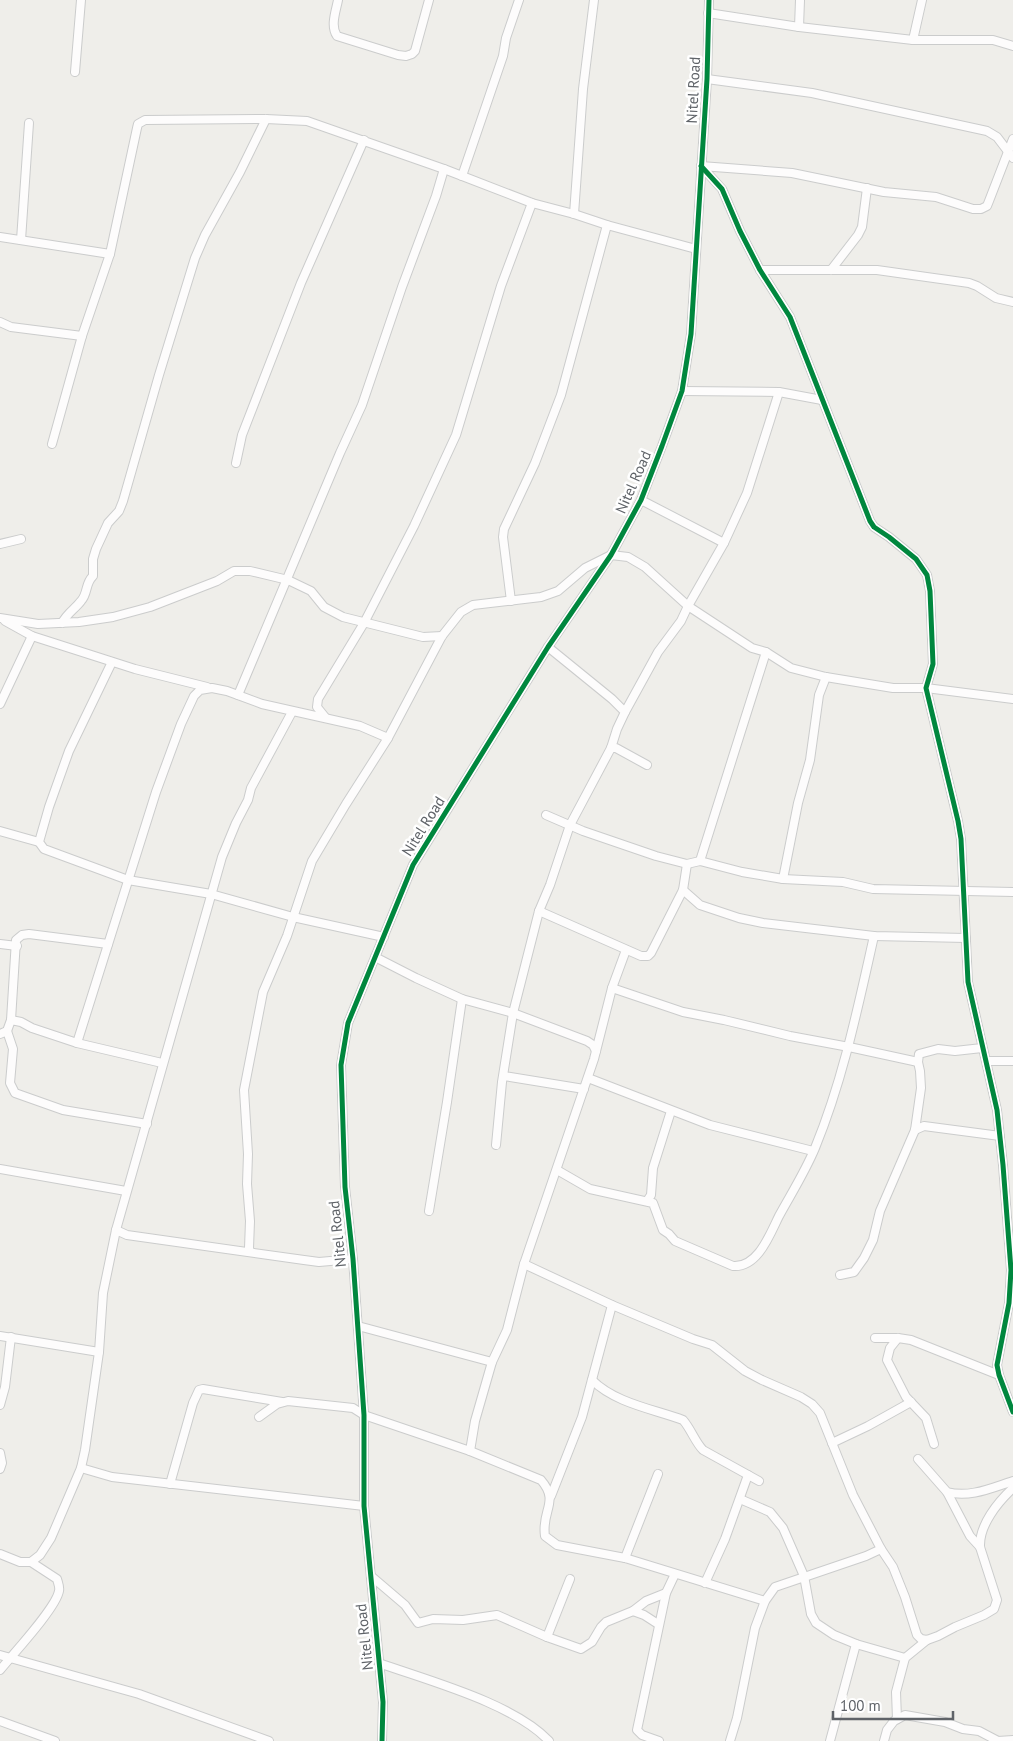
<svg xmlns="http://www.w3.org/2000/svg" width="1013" height="1741" font-family="'PT Sans',sans-serif">
<style>
.lines{fill:none;stroke-linecap:round;stroke-linejoin:round}
.minor-casing{stroke:#cbcccc;stroke-width:10}
.minor{stroke:#fdfcfc;stroke-width:8}
.cycleway-casing{stroke:#fff;stroke-width:8}
.cycleway{stroke:#00873e;stroke-width:5}
.labels{text-anchor:middle;dominant-baseline:central;stroke-width:5;stroke-linejoin:round;paint-order:stroke}
.street-label{font-size:15px;fill:#5f6368;stroke:#fff}
</style>
<rect width="100%" height="100%" fill="#efeeea"/>
<g class="lines">
<defs>
<g id="minor">
<path d="M338 0C336 11 330 26 337 36L398 55 406 56 412 54 415 51 429 0"/>
<polyline points="708,13 799,27 913,40 993,40 1013,46"/>
<polyline points="799,27 800,0"/>
<polyline points="913,40 922,0"/>
<polyline points="75,72 81,0"/>
<polyline points="707,79 812,93 987,131 997,137 1013,158"/>
<polyline points="701,166 722,189 740,231 760,270 790,317 870,521 874,527 889,537 916,559 927,575 930,591 933,664 926,688 958,821 961,839 968,982 997,1110 1003,1165 1011,1270 1009,1303 997,1365 999,1375 1013,1412"/>
<polyline points="701,166 792,173 884,192 936,197 973,209 981,209 987,206 989,201 1013,139"/>
<polyline points="462,176 503,56 506,38 519,0"/>
<polyline points="574,214 583,89 594,0"/>
<polyline points="0,237 110,254"/>
<polyline points="21,240 29,123"/>
<polyline points="760,270 877,270 969,283 977,286 996,298 1013,302"/>
<polyline points="831,270 858,235 862,227 867,188"/>
<polyline points="0,322 11,327 82,336"/>
<polyline points="682,391 779,392 822,400"/>
<polyline points="52,444 82,336 110,254 137,128 138,124 145,120 266,119 307,121 444,169 532,203 574,214 607,225 696,249"/>
<polyline points="236,463 242,435 301,283 364,140"/>
<polyline points="641,500 724,543"/>
<polyline points="0,544 21,539"/>
<polyline points="511,601 503,537 504,529 535,463 561,395 607,225"/>
<polyline points="0,618 38,624 79,622 113,617 150,607 217,581 234,571 250,571 288,580 311,591 324,607 343,617 423,637 442,636"/>
<polyline points="5,621 32,636 135,669 207,687"/>
<path d="M62 623C67 613 75 609 81 601 88 594 85 583 93 576V559L96 549 108 523 119 511 123 501 159 375 195 258 205 235 240 172 266 119"/>
<polyline points="112,662 69,751 49,807 39,842 44,849 128,880 211,894 293,917 384,937"/>
<polyline points="238,695 340,453 362,405 402,287 436,196 444,169"/>
<polyline points="0,704 32,636"/>
<polyline points="625,712 658,652 681,621 688,606 724,543 747,493 779,392"/>
<polyline points="325,717 317,707 318,699 364,623 414,526 456,435 501,286 532,203"/>
<polyline points="611,748 616,748 647,765"/>
<polyline points="546,815 583,831 656,856 687,864 700,861 742,872 783,879 843,882 873,889 1013,892"/>
<polyline points="0,831 39,842"/>
<polyline points="700,861 766,652"/>
<polyline points="783,879 798,803 810,760 819,695 826,677"/>
<polyline points="683,890 700,905 739,918 763,923 874,936 966,938"/>
<polyline points="539,911 641,956 648,956 651,953 683,890 687,864"/>
<polyline points="0,944 17,946"/>
<polyline points="375,957 416,978 462,999 513,1013 587,1041 593,1045 596,1051"/>
<polyline points="612,988 683,1012 724,1020 790,1036 849,1047 918,1062"/>
<polyline points="11,1020 16,940 22,935 29,934 108,944"/>
<polyline points="7,1031 13,1049 10,1083 15,1093 63,1110 147,1124"/>
<polyline points="0,1034 7,1031 11,1020 21,1022 32,1028 77,1043 162,1063"/>
<polyline points="77,1043 156,792 181,724 194,696 200,690 212,688 227,691 262,704 360,726 388,738"/>
<polyline points="987,1061 1013,1061"/>
<polyline points="504,1076 584,1089"/>
<polyline points="588,1078 710,1125 813,1151"/>
<polyline points="915,1130 924,1126 1000,1136"/>
<polyline points="496,1145 502,1082 513,1013 539,911 550,885 570,825 611,748 617,729 625,712 612,699 548,647"/>
<polyline points="0,1169 126,1191"/>
<path d="M557 1170 590 1189 653 1203 663 1230 669 1234 675 1241 733 1266C758 1268 770 1234 779 1216 791 1194 805 1172 815 1148 843 1080 858 1007 874 936"/>
<polyline points="647,1201 651,1195 653,1168 671,1111"/>
<polyline points="429,1211 447,1102 462,999"/>
<polyline points="116,1230 127,1235 304,1260 319,1262 353,1259"/>
<polyline points="250,1252 249,1248 250,1221 247,1184 248,1154 244,1090 263,992 287,936 312,861 346,804 388,738 442,636 461,612 473,605 541,597 558,591 585,568 611,555 628,557 645,567 688,606 752,648 766,652 791,668 826,677 893,688 926,688 1013,699"/>
<path d="M524 1264 612 1305 693 1339 712 1345 745 1371 762 1380 801 1397 812 1404 820 1413 853 1495 881 1549 893 1567 905 1597 917 1635 921 1639 927 1640 938 1636 955 1627 984 1615 994 1609 997 1600 980 1547C979 1525 998 1502 1013 1488"/>
<polyline points="840,1275 854,1272 864,1258 873,1240 880,1211 915,1130 921,1088 920,1071 918,1062 919,1054 938,1049 955,1051 982,1048"/>
<polyline points="358,1326 492,1362"/>
<polyline points="0,1336 99,1352"/>
<polyline points="875,1338 898,1338 911,1340 999,1375"/>
<polyline points="898,1338 890,1348 887,1360 906,1397 926,1418 934,1444"/>
<path d="M592 1380C615 1403 653 1409 683 1420 691 1429 695 1442 703 1450L759 1481"/>
<polyline points="0,1405 5,1387 11,1337"/>
<path d="M259 1417 277 1404 288 1401 353 1408 364 1415 470 1451 541 1480C560 1502 541 1510 545 1536L557 1545 625 1558 765 1601"/>
<polyline points="832,1443 868,1426 911,1402"/>
<polyline points="470,1451 475,1421 492,1362 507,1330 524,1264 594,1059 612,988 626,950"/>
<polyline points="0,1453 2,1463 0,1469"/>
<path d="M918 1459 947 1492C970 1498 991 1488 1013 1481"/>
<polyline points="81,1468 112,1477 364,1506"/>
<polyline points="170,1484 193,1403 199,1390 203,1389 282,1402"/>
<polyline points="947,1492 970,1536 980,1547"/>
<polyline points="551,1496 582,1417 612,1305"/>
<polyline points="740,1499 770,1512 783,1528 804,1576 811,1614 816,1623 834,1635 856,1644 830,1741"/>
<polyline points="0,1554 20,1562 31,1562 40,1555 51,1538 81,1468 85,1450 99,1352 103,1293 116,1230 222,857 236,823 248,800 251,788 292,712"/>
<polyline points="625,1558 658,1474"/>
<polyline points="371,1576 405,1605 418,1623 433,1619 463,1620 497,1615 547,1637 581,1649 592,1642 601,1627 606,1622 633,1611 646,1601 666,1593 675,1574"/>
<polyline points="705,1583 725,1539 748,1475"/>
<polyline points="633,1611 644,1615 658,1624"/>
<polyline points="547,1637 570,1579"/>
<polyline points="856,1644 905,1658"/>
<polyline points="0,1655 139,1694 269,1741"/>
<path d="M379 1663C429 1681 513 1703 549 1741"/>
<path d="M0 1670C13 1654 56 1608 59 1591 60 1587 58 1583 57 1579L31 1562"/>
<polyline points="897,1719 896,1692 905,1658 927,1640"/>
<polyline points="0,1721 55,1741"/>
<polyline points="382,1741 383,1702 364,1506 364,1415 353,1259 345,1187 341,1065 348,1023 413,865 548,647 611,555 641,500 662,446 682,391 691,334 707,79 709,0"/>
<polyline points="659,1741 642,1735 637,1730 666,1593"/>
<polyline points="730,1741 737,1718 755,1628 765,1601 775,1587 866,1556 881,1549"/>
<polyline points="884,1741 887,1730 894,1721 905,1715 945,1722 963,1729 979,1731 998,1741 1013,1740"/>
</g>
</defs>
<use href="#minor" class="minor-casing"/>
<use href="#minor" class="minor"/>
<defs>
<g id="cycleway">
<polyline points="701,166 722,189 740,231 760,270 790,317 870,521 874,527 889,537 916,559 927,575 930,591 933,664 926,688 958,821 961,839 968,982 997,1110 1003,1165 1011,1270 1009,1303 997,1365 999,1375 1013,1412"/>
<polyline points="382,1741 383,1702 364,1506 364,1415 353,1259 345,1187 341,1065 348,1023 413,865 548,647 611,555 641,500 662,446 682,391 691,334 707,79 709,0"/>
</g>
</defs>
<use href="#cycleway" class="cycleway-casing"/>
<use href="#cycleway" class="cycleway"/>
</g>
<g class="labels">
<g class="street-label">
<text transform="translate(693 90) rotate(-87)">Nitel Road</text>
<text transform="translate(633 482) rotate(-66)">Nitel Road</text>
<text transform="translate(423 826) rotate(-58)">Nitel Road</text>
<text transform="translate(337 1234) rotate(-96)">Nitel Road</text>
<text transform="translate(364 1637) rotate(-96)">Nitel Road</text>
</g>
</g>
<path d="M833 1711v8h120v-8" fill="none" stroke="#5f6368" stroke-width="2.5"/>
<text x="840" y="1711" font-size="15" fill="#5f6368" stroke="#ffffff" stroke-width="4" paint-order="stroke">100 m</text>
</svg>
